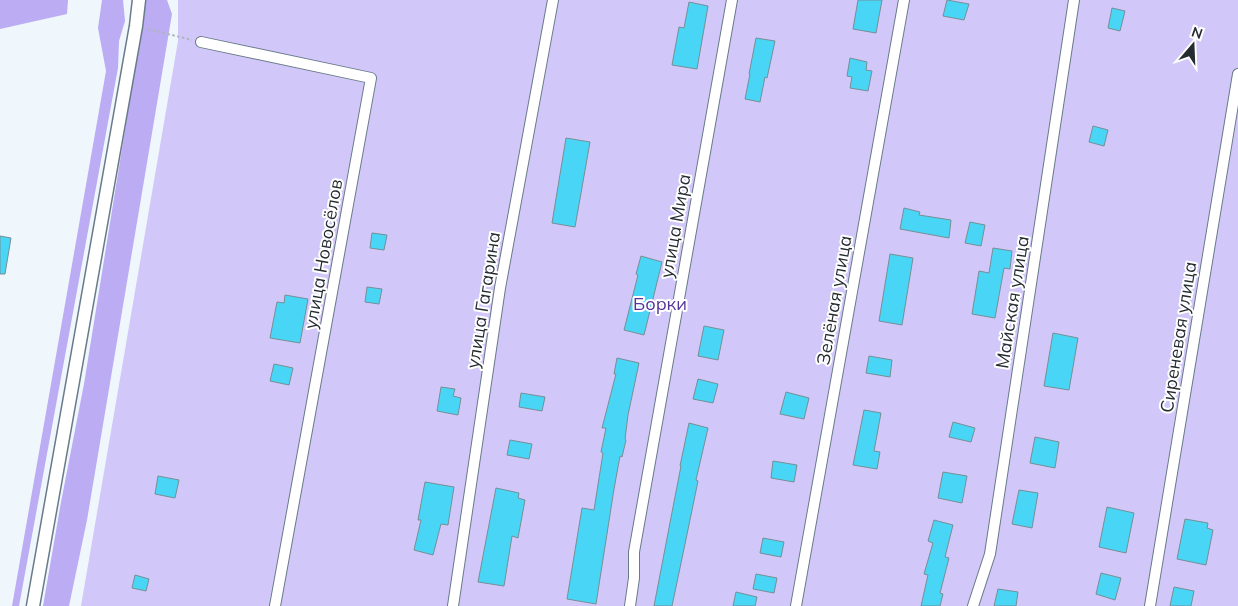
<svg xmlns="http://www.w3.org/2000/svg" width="1238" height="606" font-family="Mulish,sans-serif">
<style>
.green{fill:#d1c7f9}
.forest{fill:#bbacf3}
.building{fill:#49d6f6;stroke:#768f96}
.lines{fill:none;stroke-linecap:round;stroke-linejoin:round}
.minor-casing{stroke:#697a88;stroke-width:12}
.tertiary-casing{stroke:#697a88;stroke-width:15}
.path{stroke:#aeb6bc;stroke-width:2;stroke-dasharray:2.5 2.5;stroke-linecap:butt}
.minor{stroke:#fff;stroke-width:10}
.tertiary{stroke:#fff;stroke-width:12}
.labels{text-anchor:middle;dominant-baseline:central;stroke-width:4;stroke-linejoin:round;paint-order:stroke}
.street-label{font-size:18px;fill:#242c32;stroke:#fff}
.park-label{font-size:18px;fill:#553498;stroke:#fff}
</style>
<rect width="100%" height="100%" fill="#eff7fd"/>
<polygon class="green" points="178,0 1238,0 1238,606 81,606 178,41"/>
<g class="forest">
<polygon points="0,0 68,0 67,14 0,29"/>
<polygon points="102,0 123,0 125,21 119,41 118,68 19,606 12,606 106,71 98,28"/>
<polygon points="146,0 167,0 172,14 87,520 69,606 43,606 61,502 84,384"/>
</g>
<g class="building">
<polygon points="858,0 882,0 876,33 853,29"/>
<polygon points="947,0 969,4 964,20 943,16"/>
<polygon points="689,2 708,6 697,69 672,65 679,27 684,28"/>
<polygon points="1112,8 1125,11 1120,31 1108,28"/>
<polygon points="756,38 775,41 767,78 765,77 760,102 745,99 750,74 749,74"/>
<polygon points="850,58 867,62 866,70 872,71 868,91 850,88 852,77 847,76"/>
<polygon points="1093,126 1108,130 1104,146 1089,142"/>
<polygon points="566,138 590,142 575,227 552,223"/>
<polygon points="904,208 920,212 919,215 951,220 949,238 900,229"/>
<polygon points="970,222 985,225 981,246 965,243"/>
<polygon points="372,233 387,235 384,250 370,248"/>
<polygon points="0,236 11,238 5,274 0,274"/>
<polygon points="993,248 1012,251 1010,269 1004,268 995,318 972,314 979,271 989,273"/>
<polygon points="890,254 913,258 902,325 879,321"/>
<polygon points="641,256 662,262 644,335 624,330 638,275 636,274"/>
<polygon points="367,287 382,289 379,304 365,302"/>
<polygon points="285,295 308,299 300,343 270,338 277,302 284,303"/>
<polygon points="704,326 724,330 718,360 698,356"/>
<polygon points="1053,333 1078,338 1069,390 1044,386"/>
<polygon points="869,356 892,360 890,377 866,373"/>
<polygon points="617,358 639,363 628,415 625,439 626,440 622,457 620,456 614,489 596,604 567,599 582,508 594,510 603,453 601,452 606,428 602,428 616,374 614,374"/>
<polygon points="274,364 293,368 289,385 270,381"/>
<polygon points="698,379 718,384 713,403 693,399"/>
<polygon points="441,387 455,389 453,396 461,398 458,415 437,411"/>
<polygon points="786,392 809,398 804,419 780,414"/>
<polygon points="521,393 545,397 542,411 519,407"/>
<polygon points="864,410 881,413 874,451 880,452 877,469 853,465"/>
<polygon points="953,422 975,428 971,442 949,437"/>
<polygon points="689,423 708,428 696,480 698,481 685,544 672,606 654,606 674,502 681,466 680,466"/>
<polygon points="1035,437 1059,442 1055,468 1030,463"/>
<polygon points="510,440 532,444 529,459 507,455"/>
<polygon points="773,461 797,465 794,482 771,478"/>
<polygon points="943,472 967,476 962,503 938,498"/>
<polygon points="158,476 179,480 175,498 155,494"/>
<polygon points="425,482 454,487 448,525 441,524 433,555 414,550 421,520 418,520"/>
<polygon points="496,488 519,493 518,498 525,500 518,538 512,536 504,586 478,582"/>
<polygon points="1019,490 1038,493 1032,528 1012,524"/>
<polygon points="1107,507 1134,513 1126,553 1099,547"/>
<polygon points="1185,519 1208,523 1207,528 1213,530 1206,565 1177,559"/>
<polygon points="934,520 953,525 945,557 949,558 940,593 943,594 940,606 921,606 928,575 924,574 933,543 928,541"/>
<polygon points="763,538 784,542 781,557 760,553"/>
<polygon points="1101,573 1121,578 1115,600 1096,594"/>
<polygon points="756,574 777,578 774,593 753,589"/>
<polygon points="135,575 149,579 146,591 132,588"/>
<polygon points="1174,587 1194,591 1191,606 1170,606"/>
<polygon points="998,589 1018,592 1016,606 994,606"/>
<polygon points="736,592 757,597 755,606 733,606"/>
</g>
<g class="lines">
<defs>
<g id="minor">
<polyline points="201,42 371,78 275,606"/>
<polyline points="453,606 500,288 553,0"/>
<polyline points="630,606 634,578 634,552 732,0"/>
<polyline points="796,606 904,0"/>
<polyline points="973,606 990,554 1074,0"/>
<polyline points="1150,606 1238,74"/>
</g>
<polyline id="tertiary" points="33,606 136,26 139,0"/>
</defs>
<use href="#minor" class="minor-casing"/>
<use href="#tertiary" class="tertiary-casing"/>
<polyline class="path" points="148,29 192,40"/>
<use href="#minor" class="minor"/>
<use href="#tertiary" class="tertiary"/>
</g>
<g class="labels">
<g class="street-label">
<text transform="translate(675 226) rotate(-80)">улица Мира</text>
<text transform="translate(323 254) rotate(-80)">улица Новосёлов</text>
<text transform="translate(483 300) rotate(-81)">улица Гагарина</text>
<text transform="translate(834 300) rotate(-80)">Зелёная улица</text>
<text transform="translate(1012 302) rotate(-81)">Майская улица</text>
<text transform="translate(1178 337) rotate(-81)">Сиреневая улица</text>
</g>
<g class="park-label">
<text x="660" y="303">Борки</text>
</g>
</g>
<g transform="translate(1193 45) rotate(19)" stroke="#ffffff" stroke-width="4" paint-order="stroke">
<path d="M0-4L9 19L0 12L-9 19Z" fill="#242c32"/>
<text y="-8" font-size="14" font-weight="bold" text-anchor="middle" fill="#242c32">N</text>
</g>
</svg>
